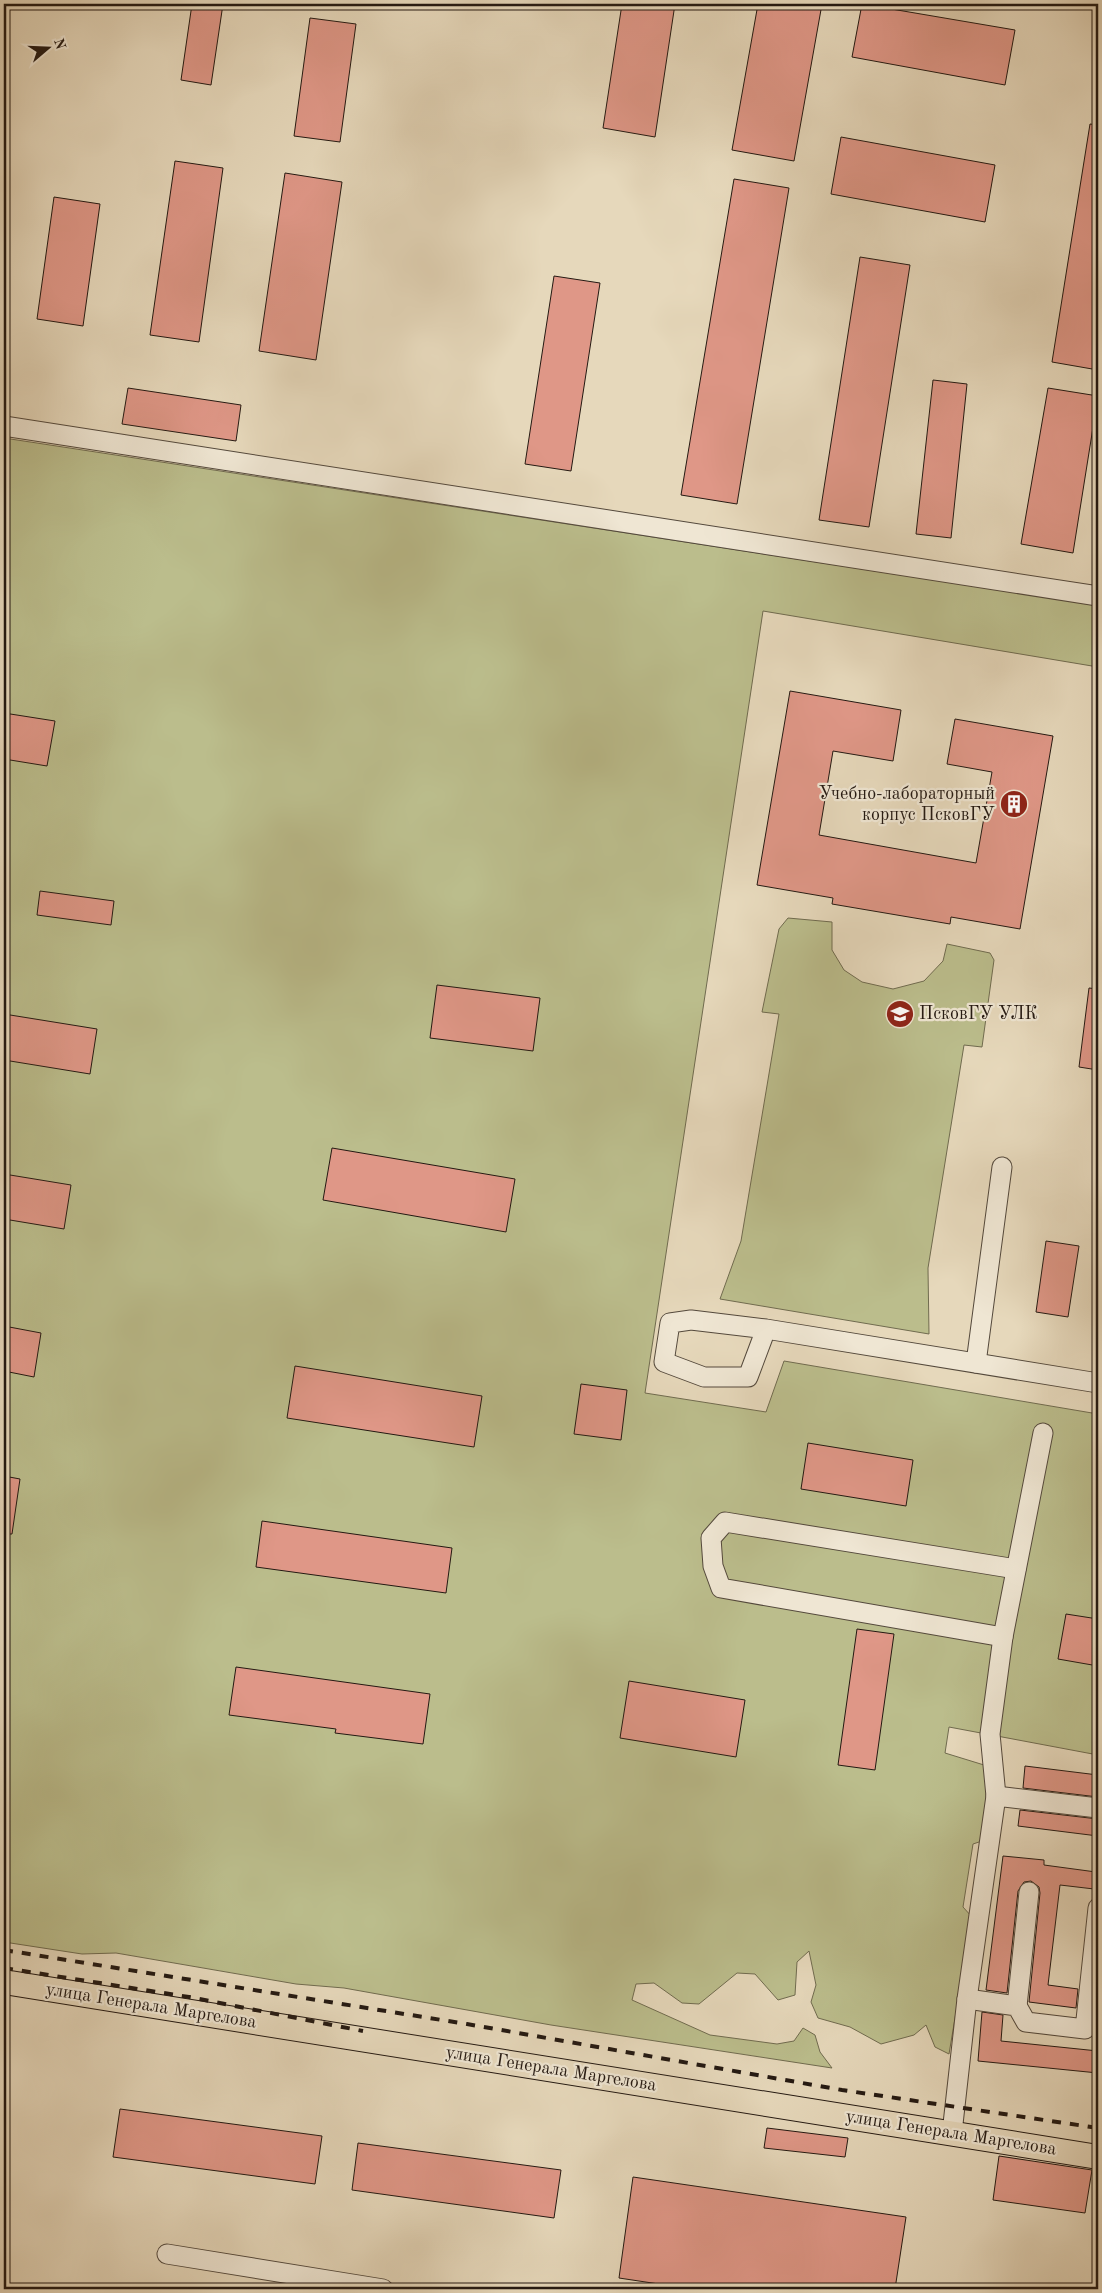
<svg xmlns="http://www.w3.org/2000/svg" width="1102" height="2293" font-family="'Old Standard TT',serif">
<style>
.green{fill:#bbbd8c;stroke:#706b4f}
.building{fill:#df9787;stroke:#241912}
.lines{fill:none;stroke-linecap:round;stroke-linejoin:round}
.minor-casing{stroke:#54493c;stroke-width:21}
.major-casing{stroke:#241912;stroke-width:26}
.minor{stroke:#efe6d3;stroke-width:19}
.major{stroke:#e6d8bb;stroke-width:24}
.rail{stroke:#241912;stroke-width:4;stroke-dasharray:9 9;stroke-linecap:butt}
.labels{text-anchor:middle;dominant-baseline:central;stroke-width:4.5;stroke-linejoin:round;paint-order:stroke}
.poi-label{font-size:18px;fill:#241912;stroke:#efe6d3;text-anchor:end}
.street-label{font-size:18px;fill:#241912;stroke:#efe6d3}
</style>
<rect width="100%" height="100%" fill="#e6d8bb"/>
<filter id="stains"><feTurbulence type="fractalNoise" baseFrequency=".004" numOctaves="4"/><feColorMatrix values="0 0 0 0 .2 0 0 0 0 .09 0 0 0 0 .02 0 0 0 .5 -.17"/></filter>
<radialGradient id="worn" r=".72"><stop offset=".6" stop-color="#630" stop-opacity="0"/><stop offset="1" stop-color="#630" stop-opacity=".3"/></radialGradient>
<g class="green">
<polygon points="4,438 1098,605 1098,667 763,611 645,1393 766,1412 784,1361 1098,1414 1098,1755 949,1727 945,1753 984,1765 992,1796 985,1840 973,1844 963,1907 972,1917 949,2054 935,2047 926,2025 914,2035 881,2044 850,2027 818,2018 811,2002 816,1985 809,1951 797,1962 795,1995 778,2000 755,1974 737,1973 699,2004 682,2003 654,1983 636,1984 632,2000 710,2035 777,2044 794,2041 803,2028 815,2035 820,2052 832,2068 551,2025 344,1988 296,1984 116,1953 82,1954 4,1942"/>
<polygon points="788,918 832,922 832,950 844,970 862,982 893,989 924,981 943,961 947,944 990,953 994,960 982,1047 964,1045 928,1268 929,1334 720,1299 741,1241 779,1014 762,1012 779,929"/>
</g>
<g class="building">
<polygon points="192,4 223,4 211,85 181,80"/>
<polygon points="622,4 675,4 655,137 603,128"/>
<polygon points="758,4 822,4 794,161 732,150"/>
<polygon points="862,4 1015,30 1005,85 852,57"/>
<polygon points="310,18 356,24 340,142 294,136"/>
<polygon points="1090,124 1098,125 1098,370 1052,362"/>
<polygon points="841,137 995,165 985,222 831,194"/>
<polygon points="175,161 223,168 199,342 150,335"/>
<polygon points="285,173 342,182 316,360 259,351"/>
<polygon points="734,179 789,188 737,504 681,495"/>
<polygon points="54,197 100,204 83,326 37,319"/>
<polygon points="860,257 910,265 869,527 819,520"/>
<polygon points="554,276 600,283 571,471 525,464"/>
<polygon points="933,380 967,384 951,538 916,534"/>
<polygon points="128,388 241,405 236,441 122,424"/>
<polygon points="1048,388 1098,396 1073,553 1021,544"/>
<polygon points="790,691 901,710 893,761 833,751 819,835 976,863 992,772 947,764 955,719 1053,736 1020,929 951,917 950,924 832,904 833,898 757,885"/>
<polygon points="4,713 55,721 47,766 4,759"/>
<polygon points="40,891 114,901 111,925 37,915"/>
<polygon points="437,985 540,998 533,1051 430,1038"/>
<polygon points="1089,988 1098,989 1098,1070 1079,1067"/>
<polygon points="4,1014 97,1029 90,1074 4,1060"/>
<polygon points="332,1148 515,1179 506,1232 323,1200"/>
<polygon points="4,1174 71,1185 64,1229 4,1219"/>
<polygon points="1046,1241 1079,1246 1068,1317 1036,1312"/>
<polygon points="4,1326 41,1333 34,1377 4,1371"/>
<polygon points="295,1366 482,1396 474,1447 287,1418"/>
<polygon points="581,1384 627,1390 621,1440 574,1434"/>
<polygon points="808,1443 913,1460 906,1506 801,1489"/>
<polygon points="4,1476 20,1479 12,1534 4,1534"/>
<polygon points="262,1521 452,1548 446,1593 256,1567"/>
<polygon points="1066,1614 1098,1619 1098,1666 1058,1659"/>
<polygon points="857,1629 894,1634 875,1770 838,1765"/>
<polygon points="236,1667 430,1694 423,1744 335,1733 336,1729 229,1715"/>
<polygon points="629,1681 745,1700 736,1757 620,1738"/>
<polygon points="1025,1766 1098,1775 1098,1797 1023,1788"/>
<polygon points="1020,1810 1098,1819 1098,1836 1018,1826"/>
<polygon points="1003,1856 1044,1860 1044,1865 1096,1872 1094,1889 1060,1885 1048,1985 1078,1989 1076,2008 1029,2002 1040,1893 1039,1887 1031,1881 1024,1882 1018,1891 1007,1993 986,1990"/>
<polygon points="982,2012 1003,2015 1001,2041 1098,2051 1098,2073 978,2061"/>
<polygon points="120,2109 322,2136 315,2184 113,2157"/>
<polygon points="767,2128 848,2138 845,2157 764,2148"/>
<polygon points="358,2143 561,2170 554,2218 352,2190"/>
<polygon points="999,2156 1092,2170 1085,2213 993,2200"/>
<polygon points="633,2177 906,2217 895,2289 692,2289 619,2278"/>
</g>
<g class="lines">
<defs>
<g id="minor">
<polyline points="4,426 1098,596"/>
<polyline points="766,1329 748,1377 704,1377 664,1362 670,1323 691,1320 766,1329 1098,1383"/>
<polyline points="976,1363 1002,1167"/>
<polyline points="1003,1637 721,1588 713,1566 711,1538 725,1522 1016,1569"/>
<polyline points="996,1796 990,1734 1003,1637 1043,1433"/>
<polyline points="967,1999 1017,2006 1026,2022 1085,2029 1098,1908"/>
<polyline points="1017,2006 1029,1892"/>
<polyline points="952,2133 967,1999 996,1796 1098,1808"/>
<polyline points="167,2254 383,2289"/>
</g>
<polyline id="major" points="4,1982 1098,2157"/>
</defs>
<use href="#minor" class="minor-casing"/>
<use href="#major" class="major-casing"/>
<use href="#minor" class="minor"/>
<use href="#major" class="major"/>
<g class="rail">
<polyline points="4,1950 467,2024 842,2090 1098,2128"/>
<polyline points="4,1968 189,1997 363,2031"/>
</g>
</g>
<defs>
<symbol id="building-disc" viewBox="-11 -11 22 22"><circle r="9.5" fill="#8f2418" stroke="#efe6d3"/><path d="M-4-6H4V6H1V3H-1V6H-4ZM-2.5-4.3h1.7v1.8h-1.7ZM.8-4.3h1.7v1.8H.8ZM-2.5-1h1.7V.8h-1.7ZM.8-1h1.7V.8H.8Z" fill="#fff"/></symbol>
<symbol id="university-disc" viewBox="-11 -11 22 22"><circle r="9.5" fill="#8f2418" stroke="#efe6d3"/><path d="M0-5L7-2L0 1L-7-2ZM-4 1L0 2.5L4 1V4Q0 6-4 4Z" fill="#fff"/></symbol>
</defs>
<g fill-rule="evenodd">
<use href="#building-disc" x="998" y="788" width="32" height="32"/>
<use href="#university-disc" x="884" y="998" width="32" height="32"/>
</g>
<g class="labels">
<g class="poi-label">
<text x="995" y="794">Учебно-лабораторный<tspan x="995" dy="21">корпус ПсковГУ</tspan></text>
<text x="919" y="1014" text-anchor="start">ПсковГУ УЛК</text>
</g>
<g class="street-label">
<text transform="translate(151 2006) rotate(9)">улица Генерала Маргелова</text>
<text transform="translate(551 2069) rotate(9)">улица Генерала Маргелова</text>
<text transform="translate(951 2133) rotate(9)">улица Генерала Маргелова</text>
</g>
</g>
<rect width="1102" height="2293" fill="none" stroke="#e6d8bb" stroke-width="20"/>
<rect x="5" y="5" width="1092" height="2283" fill="none" stroke="#241912" stroke-width="2.5"/>
<rect x="10" y="10" width="1082" height="2273" fill="none" stroke="#241912"/>
<g transform="translate(48 48) rotate(71)" stroke="#efe6d3" stroke-width="4" paint-order="stroke">
<path d="M0-4L9 19L0 12L-9 19Z" fill="#241912"/>
<text y="-8" font-size="14" font-weight="bold" text-anchor="middle" fill="#241912">N</text>
</g>
<rect width="100%" height="100%" filter="url(#stains)"/>
<rect width="100%" height="100%" fill="url(#worn)"/>
</svg>
